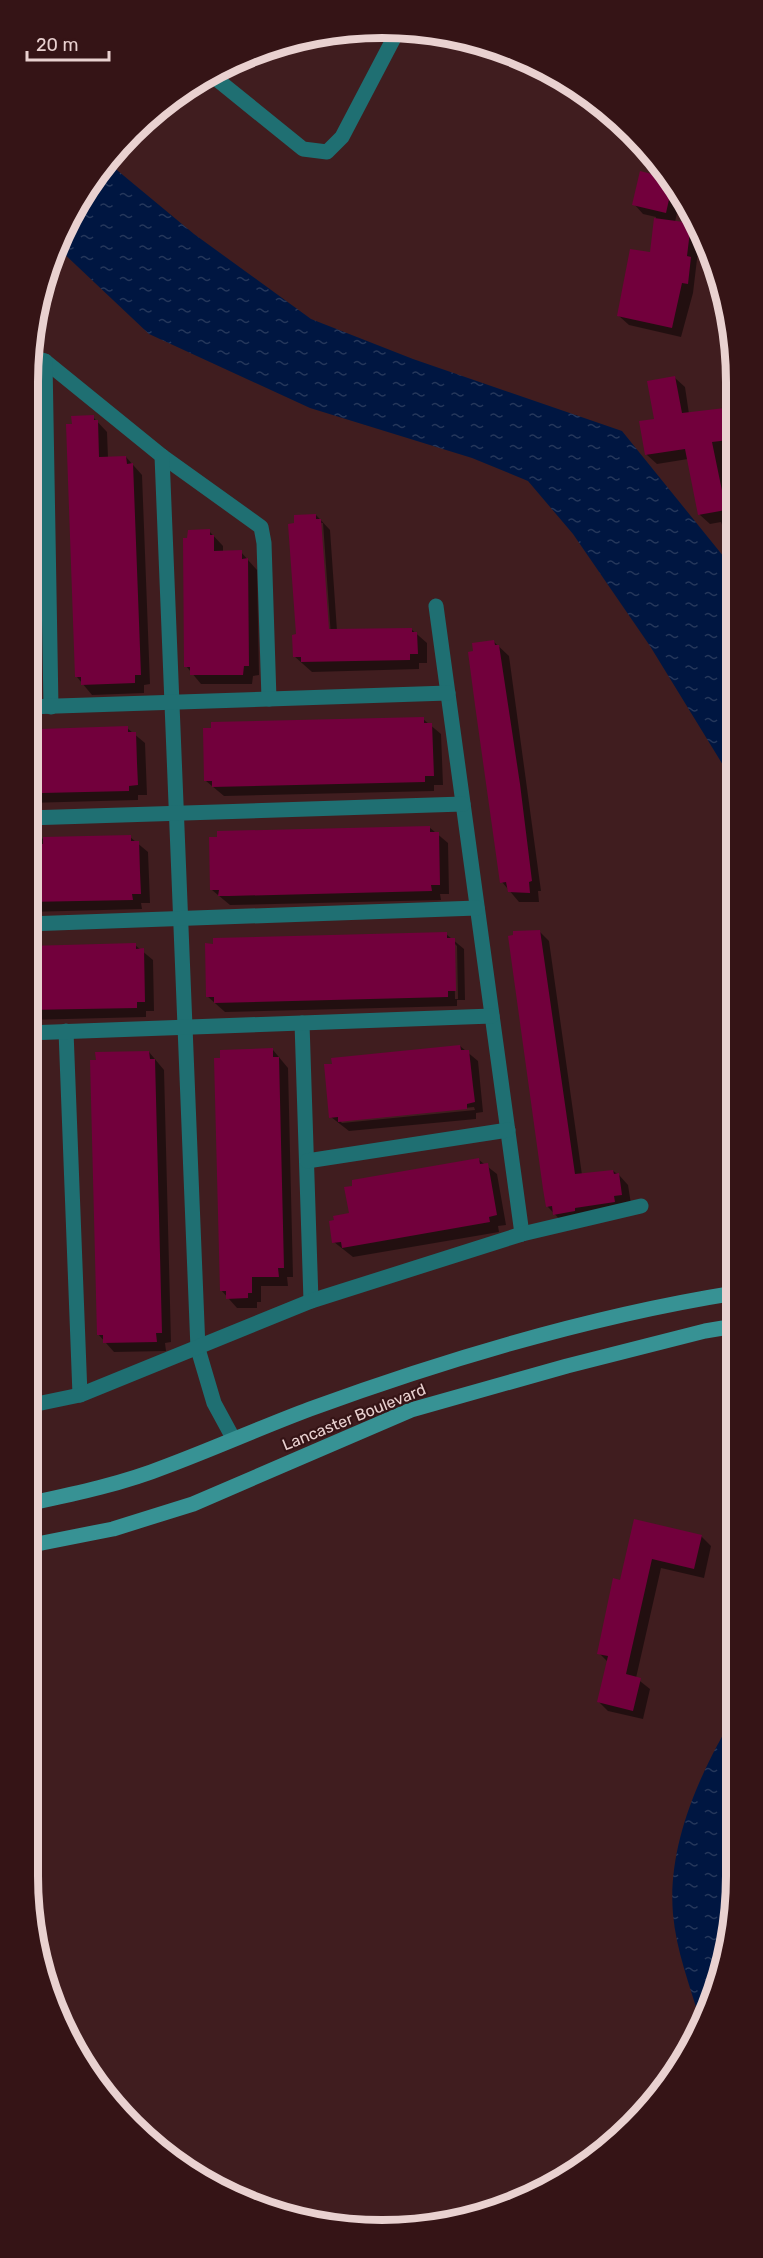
<svg xmlns="http://www.w3.org/2000/svg" width="763" height="2258" font-family="Rubik,sans-serif">
<style>
.water{fill:url(#water-ripples)}
.shadow{fill:#0007;fill-rule:evenodd}
.building{fill:#72003c}
.lines{fill:none;stroke-linecap:round;stroke-linejoin:round}
.street{stroke:#1f6f72;stroke-width:15}
.secondary{stroke:#379294;stroke-width:15}
.labels{text-anchor:middle;dominant-baseline:central;stroke-width:4.5;stroke-linejoin:round;paint-order:stroke}
.street-label{font-size:16px;fill:#e9d1d0;stroke:#351416}
.rim{fill:none;stroke:#e9d1d0;stroke-width:8}
</style>
<defs>
<pattern id="water-ripples" width="26" height="14" patternUnits="userSpaceOnUse" patternTransform="scale(1.5)"><rect width="26" height="14" fill="#001641"/><path d="M2 4q2-2 4 0t4 0M15 11q2-2 4 0t4 0" fill="none" stroke="#25375b"/></pattern>
</defs>
<rect width="100%" height="100%" fill="#401d1f"/>
<g class="water">
<polygon points="106,161 194,234 311,319 413,359 622,431 728,562 733,589 734,783 650,646 573,534 528,481 472,458 310,408 149,334 59,249 100,166"/>
<path d="M736 1713V1837L722 1882 727 1945 724 1968 700 2020C690 1986 676 1950 673 1914 667 1845 700 1771 736 1713Z"/>
</g>
<g class="shadow">
<polygon points="668,179 680,199 675,222 690,224 700,234 693,293 681,337 629,325 619,316 651,253 656,217 643,214 634,204"/>
<polygon points="675,378 685,387 689,414 733,408 733,556 721,522 710,524 700,515 688,459 657,464 647,455 641,423 656,420"/>
<polygon points="27,393 37,688 32,688 32,696 27,696"/>
<polygon points="93,417 107,432 108,458 126,457 142,475 150,684 144,685 144,693 92,695 77,677"/>
<path d="M316 515 330 530 337 631 411 629 427 643V663H419V669L312 672 294 656ZM320 523H323L331 637H328Z"/>
<polygon points="209,531 223,546 223,552 241,552 257,570 259,675 253,676 252,684 201,684 186,666"/>
<polygon points="494,642 509,656 541,891 538,891 539,902 519,902 502,882"/>
<polygon points="423,719 441,734 443,785 434,785 434,791 224,796 206,781"/>
<polygon points="127,728 145,743 147,795 138,795 138,800 27,803 27,730"/>
<polygon points="429,827 448,843 449,894 440,894 441,900 230,905 212,890"/>
<polygon points="130,837 148,852 150,903 141,903 142,909 27,912 27,839"/>
<polygon points="539,931 549,941 582,1175 613,1171 619,1175 628,1185 631,1204 564,1224 548,1207"/>
<path d="M446 934 464 949 465 1000H457V1006L225 1012 207 996ZM454 943 457 946 458 999H455Z"/>
<polygon points="135,945 153,960 154,1011 146,1011 146,1017 27,1020 27,947"/>
<path d="M460 1046 478 1061 483 1112 476 1113V1119L349 1131 331 1117ZM474 1107 475 1110 342 1123 340 1121Z"/>
<polygon points="273,1050 288,1068 293,1277 287,1277 288,1286 261,1286 261,1302 257,1302 257,1308 237,1308 221,1290"/>
<polygon points="149,1052 164,1070 171,1342 165,1343 166,1351 114,1352 98,1334"/>
<polygon points="479,1160 497,1174 506,1225 498,1226 499,1232 353,1257 334,1242 351,1215"/>
<polygon points="635,1521 701,1536 711,1546 704,1578 661,1568 636,1678 650,1689 643,1719 608,1711 598,1701 608,1662 599,1653 622,1582"/>
</g>
<g class="building">
<polygon points="640,171 667,178 672,186 666,213 632,205"/>
<polygon points="654,218 691,223 687,256 691,257 688,284 682,283 672,328 617,316 630,249 650,252"/>
<polygon points="675,376 682,413 725,408 729,440 712,442 726,510 698,515 685,449 645,455 639,421 654,419 647,381"/>
<polygon points="94,415 94,420 98,420 99,457 126,456 127,464 133,463 141,675 135,675 135,683 81,685 81,677 75,677 66,424 72,424 71,416"/>
<polygon points="316,514 316,519 321,519 329,629 412,628 412,632 417,632 418,654 410,654 410,660 301,662 301,657 293,657 292,635 296,634 288,524 294,523 294,515"/>
<polygon points="210,529 210,535 214,535 214,551 242,550 242,559 248,558 249,666 244,666 243,675 190,675 190,667 184,667 183,538 187,538 188,530"/>
<polygon points="494,640 495,645 499,645 520,784 532,881 529,882 530,893 508,892 506,882 500,883 475,705 468,652 473,651 472,643"/>
<polygon points="424,717 424,723 432,723 434,776 425,776 425,782 212,787 212,781 204,781 203,728 211,728 211,722"/>
<polygon points="128,726 128,732 136,732 137,763 138,785 129,786 129,791 42,793 42,788 27,788 27,735 40,735 40,729"/>
<polygon points="430,826 430,832 439,832 440,885 431,885 432,891 229,896 218,896 219,890 210,890 209,837 217,837 217,831"/>
<polygon points="131,835 131,841 139,841 140,872 141,894 132,894 133,900 27,902 27,843 43,844 43,837"/>
<polygon points="540,930 575,1174 613,1170 614,1174 619,1173 622,1195 614,1196 615,1202 575,1208 575,1211 553,1215 552,1206 546,1207 543,1189 508,936 513,935 513,931"/>
<polygon points="447,932 447,938 455,938 456,991 448,991 448,997 214,1003 214,997 206,997 205,943 213,944 213,938"/>
<polygon points="136,943 136,949 144,948 145,1002 137,1002 137,1008 27,1010 27,946"/>
<polygon points="460,1045 461,1050 469,1050 473,1086 475,1102 467,1104 467,1109 338,1122 338,1117 329,1118 324,1064 332,1064 331,1058"/>
<polygon points="273,1048 273,1057 279,1057 284,1268 278,1268 279,1277 252,1277 252,1293 248,1293 248,1298 226,1299 226,1291 220,1291 214,1058 220,1058 220,1050"/>
<polygon points="149,1051 150,1059 155,1059 162,1333 156,1333 157,1342 103,1343 103,1335 97,1335 90,1060 96,1060 95,1052"/>
<polygon points="479,1158 480,1164 488,1163 497,1215 489,1217 490,1222 342,1248 341,1242 332,1243 329,1221 334,1220 333,1216 349,1213 344,1187 352,1186 352,1180"/>
<polygon points="634,1519 702,1535 694,1569 652,1559 626,1674 641,1678 633,1711 597,1702 608,1656 597,1654 613,1578 620,1580"/>
</g>
<g class="lines">
<g class="street">
<polyline points="209,73 303,149 327,152 342,137 396,34"/>
<polyline points="30,356 45,361 162,456 261,527 264,543 269,699"/>
<polyline points="45,361 51,707"/>
<polyline points="162,456 198,1349 214,1403 233,1438"/>
<polyline points="436,606 522,1234"/>
<polyline points="27,707 448,693"/>
<polyline points="27,818 463,804"/>
<polyline points="27,924 477,908"/>
<polyline points="302,1023 311,1301"/>
<polyline points="66,1031 80,1395"/>
<polyline points="27,1033 492,1016"/>
<polyline points="307,1161 508,1130"/>
<polyline points="27,1406 80,1395 311,1301 522,1234 641,1206"/>
</g>
<g class="secondary">
<path d="M27 1504C74 1494 122 1484 167 1466 215 1448 262 1427 310 1409 447 1359 591 1316 735 1293"/>
<polyline points="27,1546 113,1529 193,1504 411,1410 567,1366 705,1331 735,1326"/>
</g>
</g>
<g class="labels">
<g class="street-label">
<text transform="translate(354 1417) rotate(-22)">Lancaster Boulevard</text>
</g>
</g>
<path d="M0 0H763V2258H0ZM382 38H382A344 344 0 0 1 726 382V1876A344 344 0 0 1 382 2220H382A344 344 0 0 1 38 1876V382A344 344 0 0 1 382 38Z" fill="#351416" fill-rule="evenodd"/>
<path class="rim" d="M382 38H382A344 344 0 0 1 726 382V1876A344 344 0 0 1 382 2220H382A344 344 0 0 1 38 1876V382A344 344 0 0 1 382 38Z"/>
<path d="M27 51v9h82v-9" fill="none" stroke="#e9d1d0" stroke-width="3"/>
<text x="36" y="51" font-size="18" fill="#e9d1d0" stroke="#351416" stroke-width="4.5" paint-order="stroke">20 m</text>
</svg>
